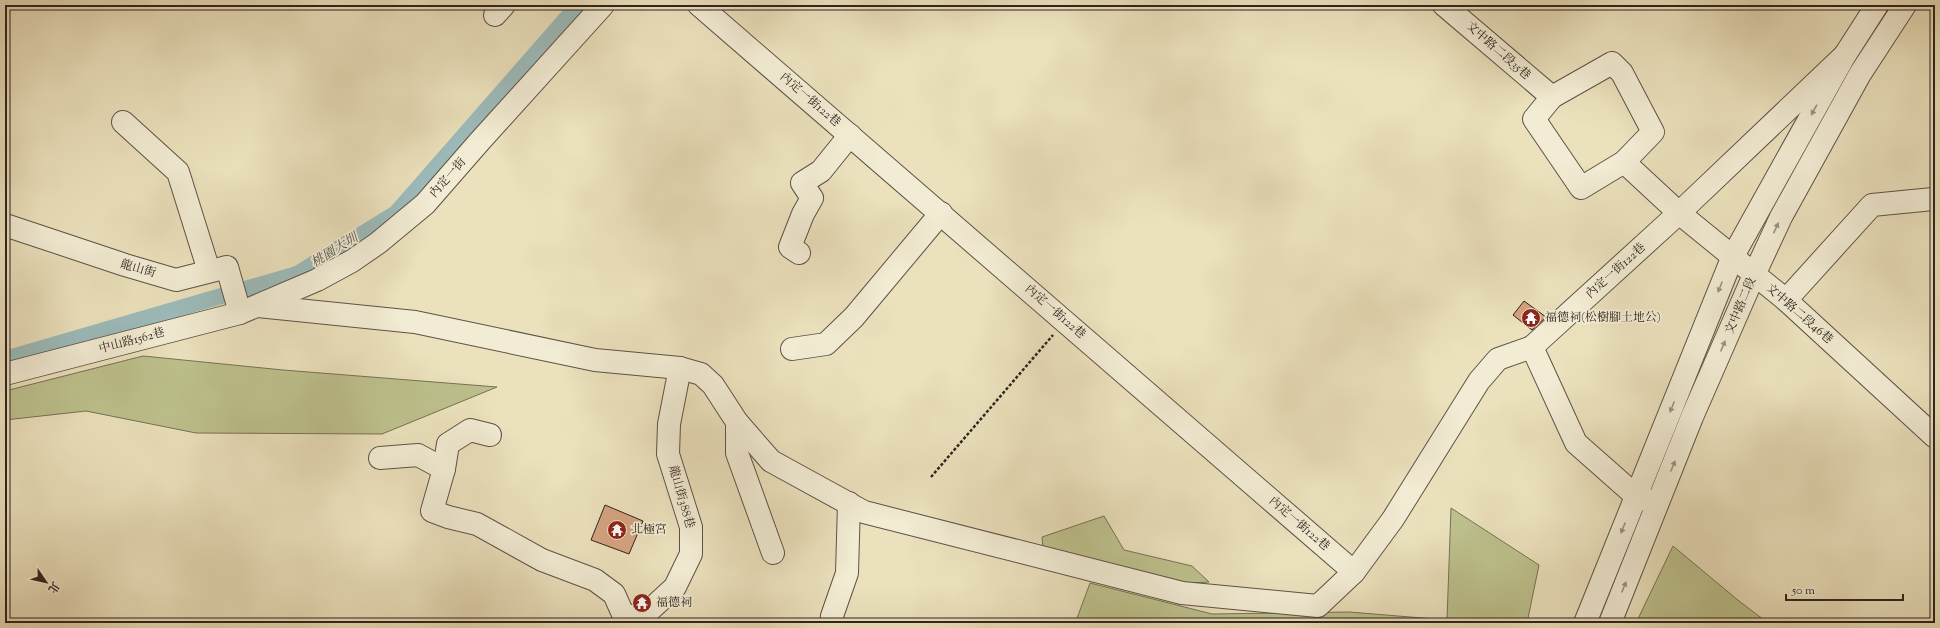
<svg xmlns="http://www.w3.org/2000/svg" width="1940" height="628" font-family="'Sorts Mill Goudy','Noto Serif TC',serif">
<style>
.green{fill:#bdc18d;stroke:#767256}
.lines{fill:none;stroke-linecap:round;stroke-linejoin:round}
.canal{stroke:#9cbbbb;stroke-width:16}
.building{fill:#d5a380;stroke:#2f231e}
.minor-casing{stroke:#5e5246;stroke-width:24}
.path{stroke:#2f231e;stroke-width:2.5;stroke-dasharray:3 2;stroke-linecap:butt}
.minor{stroke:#f2ecd4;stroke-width:22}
.oneway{fill:#9a9282}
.labels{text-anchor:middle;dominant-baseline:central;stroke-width:3.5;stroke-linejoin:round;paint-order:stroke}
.street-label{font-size:12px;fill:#2f231e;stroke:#f2ecd4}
.poi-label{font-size:12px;fill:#2f231e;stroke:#f2ecd4;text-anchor:start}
.water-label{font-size:13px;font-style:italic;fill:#50514d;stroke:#f2ecd4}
</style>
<rect width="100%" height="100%" fill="#ebe1bd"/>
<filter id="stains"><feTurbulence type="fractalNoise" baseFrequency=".005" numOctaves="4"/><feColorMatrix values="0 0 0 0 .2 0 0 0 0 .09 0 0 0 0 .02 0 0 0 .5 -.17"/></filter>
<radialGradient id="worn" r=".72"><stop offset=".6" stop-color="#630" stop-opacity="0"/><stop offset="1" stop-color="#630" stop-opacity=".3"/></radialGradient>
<g class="green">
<polygon points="143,356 283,370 497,387 382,434 196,433 86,411 5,420 5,391"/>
<polygon points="1451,508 1539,565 1527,623 1078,623 1076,621 1090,583 1212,614 1349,612 1447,620"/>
<polygon points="1104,516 1124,550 1192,566 1209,582 1174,584 1043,549 1042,537"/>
<polygon points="1673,546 1739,601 1768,623 1636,623"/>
</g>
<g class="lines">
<polyline class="canal" points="5,359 297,274 396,213 578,5"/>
</g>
<g class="building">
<polygon points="1524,301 1546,317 1532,330 1513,315"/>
<polygon points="605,505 643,521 629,554 591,540"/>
</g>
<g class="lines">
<defs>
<g id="minor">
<polyline points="699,5 1354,572"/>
<polyline points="1444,5 1552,97"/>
<polyline points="495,15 504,5"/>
<polygon points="1612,63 1622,73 1653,132 1624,162 1581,188 1534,119 1552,97"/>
<polyline points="123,122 178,172 209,271"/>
<polyline points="1624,162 1679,213 1786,300 1935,437"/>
<polyline points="5,225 125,265 176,280 227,267 240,313"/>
<polyline points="799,253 790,247 803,214 812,198 802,183 821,171 850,135"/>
<polyline points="1786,300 1872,205 1933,199"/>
<polyline points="258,306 415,322 595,360 680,368 701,374 713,385 737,422 771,461 864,512 1182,593 1318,606 1354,572 1393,519 1479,381 1498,359 1532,347 1679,213 1845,55"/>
<polyline points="1532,347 1576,443 1636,496 1649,501"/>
<polyline points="792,349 826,344 854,317 941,213"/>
<polyline points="5,374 240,313 317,280 352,261 378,243 425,204 480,141 603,5"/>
<polyline points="737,422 737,453 773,553"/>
<polyline points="380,458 418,455 444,469 432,511 448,517 477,524 542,560 595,580 614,594 627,623"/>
<polyline points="444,469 448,444 470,430 490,435"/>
<polyline points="626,619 651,609 675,587 691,554 691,527 668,454 669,424 680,368"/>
<polyline points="831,623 832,616 847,573 849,503"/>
<polyline points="1585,623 1733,256 1845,55 1877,5"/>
<polyline points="1610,623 1692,417 1754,275 1781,217 1860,74 1905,5"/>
</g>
</defs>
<use href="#minor" class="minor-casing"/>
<polyline class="path" points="931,477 1053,335"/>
<use href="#minor" class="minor"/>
</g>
<defs><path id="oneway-solid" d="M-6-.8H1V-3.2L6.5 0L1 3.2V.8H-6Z"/></defs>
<g class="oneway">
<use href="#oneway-solid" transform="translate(1814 110) rotate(119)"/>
<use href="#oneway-solid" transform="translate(1776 228) rotate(-65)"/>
<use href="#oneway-solid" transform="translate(1720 287) rotate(112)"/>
<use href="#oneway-solid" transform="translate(1723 346) rotate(-67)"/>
<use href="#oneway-solid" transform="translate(1672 407) rotate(112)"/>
<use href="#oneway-solid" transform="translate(1673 466) rotate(-68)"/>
<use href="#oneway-solid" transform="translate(1623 528) rotate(112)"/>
<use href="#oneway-solid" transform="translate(1624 587) rotate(-68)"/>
</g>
<defs>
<symbol id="temple-disc" viewBox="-11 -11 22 22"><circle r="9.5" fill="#8f2418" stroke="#f2ecd4"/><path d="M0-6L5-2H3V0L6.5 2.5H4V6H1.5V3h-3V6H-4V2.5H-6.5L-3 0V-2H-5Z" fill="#fff"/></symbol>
</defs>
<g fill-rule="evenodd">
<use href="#temple-disc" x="1520" y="307" width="22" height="22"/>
<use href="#temple-disc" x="606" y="519" width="22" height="22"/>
<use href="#temple-disc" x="631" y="592" width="22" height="22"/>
</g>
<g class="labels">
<g class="street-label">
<text transform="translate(1498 51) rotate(41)">文中路二段35巷</text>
<text transform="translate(810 100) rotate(41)">內定一街122巷</text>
<text transform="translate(448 178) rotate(-49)">內定一街</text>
<text transform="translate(138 269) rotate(16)">龍山街</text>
<text transform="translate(1616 271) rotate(-42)">內定一街122巷</text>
<text transform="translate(1741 306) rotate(-67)">文中路二段</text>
<text transform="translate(1055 312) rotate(41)">內定一街122巷</text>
<text transform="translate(1799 314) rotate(41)">文中路二段46巷</text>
<text transform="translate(132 341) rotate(-15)">中山路1562巷</text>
<text transform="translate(681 497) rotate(74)">龍山街388巷</text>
<text transform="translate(1299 524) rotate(41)">內定一街122巷</text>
</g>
<g class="poi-label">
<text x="1545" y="318">福德祠(松樹腳土地公)</text>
<text x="631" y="530">北極宮</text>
<text x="656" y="603">福德祠</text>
</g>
<g class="water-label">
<text transform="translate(335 251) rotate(-32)">桃園大圳</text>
</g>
</g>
<rect width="1940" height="628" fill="none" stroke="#ebe1bd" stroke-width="20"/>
<rect x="6" y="6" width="1928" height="616" fill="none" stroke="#2f231e" stroke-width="2"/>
<rect x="10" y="10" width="1920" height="608" fill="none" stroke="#2f231e"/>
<g transform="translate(46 582) rotate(124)" stroke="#f2ecd4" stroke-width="3" paint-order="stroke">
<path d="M0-3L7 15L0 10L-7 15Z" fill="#2f231e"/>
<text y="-6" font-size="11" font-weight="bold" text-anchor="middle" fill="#2f231e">北</text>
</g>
<path d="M1786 594v6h117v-6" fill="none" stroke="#2f231e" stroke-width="2"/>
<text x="1792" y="594" font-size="12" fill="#2f231e" stroke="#f2ecd4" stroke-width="3" paint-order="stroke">50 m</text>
<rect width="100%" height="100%" filter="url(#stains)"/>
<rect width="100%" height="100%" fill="url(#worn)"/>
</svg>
